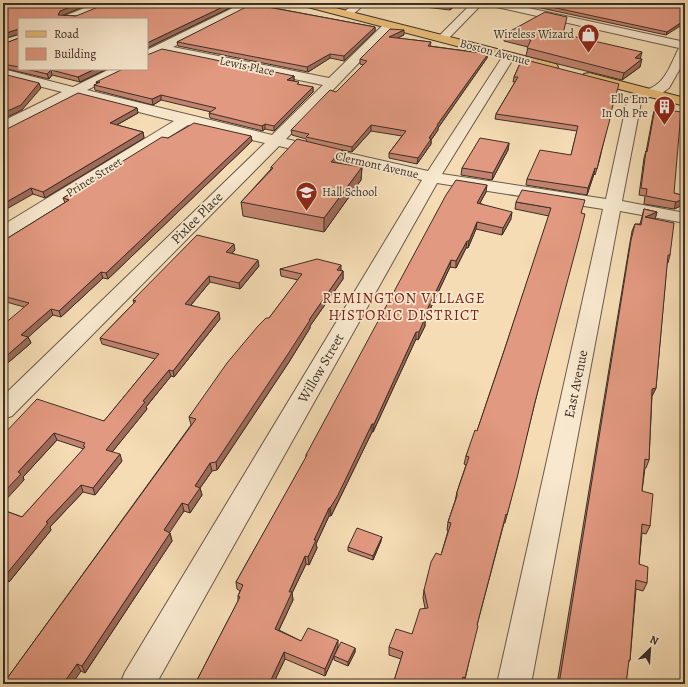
<svg xmlns="http://www.w3.org/2000/svg" width="688" height="687" font-family="Alegreya,serif">
<style>
.lines{fill:none;stroke-linecap:round;stroke-linejoin:round}
.minor-casing{stroke:#6a5a4a;stroke-width:2}
.major-casing{stroke:#3b2f26;stroke-width:2}
.minor{fill:#f8e8ce;fill-rule:evenodd}
.major{fill:#eabe7a;fill-rule:evenodd}
.wall{fill:#c2846f;stroke:#3b2f26}
.shaded-wall{fill:#9e6b5a;stroke:#3b2f26}
.building{fill:#e29981;stroke:#3b2f26}
.labels{text-anchor:middle;dominant-baseline:central;stroke-width:3.5;stroke-linejoin:round;paint-order:stroke}
.far-poi-label{font-size:12px;fill:#3b2f26;stroke:#f8e8ce;text-anchor:end}
.far-street-label{font-size:12px;fill:#3b2f26;stroke:#f8e8ce}
.street-label{font-size:14px;fill:#3b2f26;stroke:#f8e8ce}
.neighbourhood-label{font-size:15px;letter-spacing:1px;fill:#7a1f14;stroke:#f8e8ce}
</style>
<rect width="100%" height="100%" fill="#f5dcb4"/>
<filter id="stains"><feTurbulence type="fractalNoise" baseFrequency=".005" numOctaves="4"/><feColorMatrix values="0 0 0 0 .2 0 0 0 0 .09 0 0 0 0 .02 0 0 0 .5 -.17"/></filter>
<radialGradient id="worn" r=".72"><stop offset=".6" stop-color="#630" stop-opacity="0"/><stop offset="1" stop-color="#630" stop-opacity=".3"/></radialGradient>
<g class="lines">
<defs>
<g id="minor">
<polygon points="97,3 111,3 110,5 76,19 61,19 62,17"/>
<path d="M243 3H256L255 5 173 47 329 78 385 23H393L395 25 286 139 428 171 503 56 505 53H513L515 56 442 174 606 199 627 102C636 89 645 93 656 85 667 78 673 59 679 48L492 6 487 3H506L685 42V60L669 88 662 93 647 98 641 102 622 201 685 213V223L620 211 531 684H497L603 209 437 183 156 684H120L125 672 422 180 279 146 12 416 3 419V396L265 143 188 125 9 237 3 238V225L174 121 76 96 3 131V121L62 92 3 77V69L73 87 110 69H126L124 72 87 90 272 135 323 85 163 52 147 59V50Z"/>
<polygon points="354,3 366,3 351,16 343,16 342,14"/>
<polygon points="472,3 483,3 447,40 439,40 437,38"/>
<polygon points="661,3 685,4 685,10 662,5"/>
<polygon points="19,35 19,42 3,48 3,40"/>
</g>
<g id="major">
<polygon points="299,3 316,3 556,64 558,67 556,70 552,71 300,5"/>
<polygon points="589,73 685,98 685,106 584,80 583,77 584,74"/>
</g>
</defs>
<use href="#minor" class="minor-casing"/>
<use href="#major" class="major-casing"/>
<use href="#minor" class="minor"/>
<use href="#major" class="major"/>
</g>
<g class="wall">
<polygon points="3,3 93,3 62,15 76,16 240,3 147,48 147,19 19,19 19,69 107,69 80,82 52,75 49,79 3,68 3,44 19,38 19,34"/>
<polygon points="258,3 258,5 375,27 375,31 344,61 330,58 308,72 178,46 177,42"/>
<polygon points="392,3 458,3 450,10"/>
<polygon points="518,3 662,3 685,8 666,35"/>
<polygon points="390,29 404,35 397,38 431,42 430,46 488,54 487,58 438,128 438,130 431,140 431,144 417,164 389,158 389,153 402,136 371,131 352,152 342,150 342,163 341,164 362,167 361,180 324,232 243,216 241,202 271,169 271,167 307,142 306,139 292,135 291,130 336,92 363,65 360,64 360,59"/>
<polygon points="505,34 563,34 640,59 640,67 622,80 526,56 528,47 504,41"/>
<polygon points="522,59 609,119 599,162 595,175 594,174 587,195 526,185 527,179 571,155 577,131 495,119 496,114 515,82 513,82 514,77"/>
<polygon points="294,76 294,81 300,85 313,87 313,92 274,131 265,129 263,131 210,118 209,113 211,112 161,100 153,105 95,90 94,85 97,84 96,82"/>
<polygon points="137,108 138,113 117,125 143,132 144,138 45,198 33,194 3,131"/>
<polygon points="655,108 674,193 685,196 685,204 674,209 644,204 645,196 639,195 644,158 646,151 646,152 653,115"/>
<polygon points="251,136 252,141 108,279 103,278 61,317 53,315 28,337 31,343 3,367 24,307 3,301 3,241 65,203 63,198 168,138"/>
<polygon points="509,143 508,150 492,180 461,175 462,168"/>
<polygon points="486,192 480,203 511,219 502,235 476,229 468,248 466,248 456,268 450,267 425,320 425,326 418,340 416,339 373,432 372,432 338,502 331,516 329,516 316,544 317,548 309,565 306,564 292,593 293,600 279,630 301,641 338,647 325,676 285,659 273,684 195,684 238,601 238,596 240,591 237,589 236,582 306,458 306,455"/>
<polygon points="516,202 582,213 505,523 504,523 477,625 464,684 393,684 401,659 389,655 389,647 412,634 425,608 423,598 424,590 441,555 448,531 447,530 448,522 455,501 457,492 466,465 464,464 466,456 477,431 503,354 549,216 515,209"/>
<polygon points="644,209 657,212 655,219 670,255 668,263 667,263 656,388 652,396 649,460 646,468 645,468 642,491 650,526 646,534 642,533 639,564 647,583 643,591 636,589 630,660 628,663 626,684 557,684 629,248 632,231 635,224 640,224"/>
<polygon points="235,250 232,253 259,266 240,289 210,282 191,305 220,319 174,377 171,376 146,407 147,409 112,452 122,461 95,495 83,492 50,527 51,530 9,582 3,580 3,510 22,517 84,449 57,440 23,477 24,480 3,435 104,421 155,359 102,344 100,338 134,303 133,300"/>
<polygon points="280,269 341,270 343,271 343,279 310,326 310,328 289,362 217,470 212,471 200,488 202,495 190,513 184,511 169,532 170,533 172,541 85,673 81,671 3,684 191,425 189,417 269,318 298,280 281,276"/>
<polygon points="381,541 373,560 348,551 348,547"/>
<polygon points="355,648 355,652 348,666 334,660 334,656"/>
</g>
<g class="shaded-wall">
<polygon points="81,3 93,3 61,16 58,15 60,11"/>
<polygon points="231,3 240,3 147,48 147,43"/>
<polygon points="454,3 458,3 450,10 451,7"/>
<polygon points="685,20 685,23 666,35 667,32"/>
<polygon points="375,27 375,31 344,61 344,56"/>
<polygon points="19,29 19,34 3,39 3,34"/>
<polygon points="404,30 404,35 389,42 389,37"/>
<polygon points="642,52 640,60 635,58"/>
<polygon points="330,54 330,58 308,72 307,67"/>
<polygon points="488,54 487,58 438,128 438,130 431,140 431,144 417,164 418,158 437,125"/>
<polygon points="642,59 640,67 622,80 624,73"/>
<polygon points="95,69 107,69 80,82 78,77"/>
<polygon points="51,70 52,75 49,79 47,74"/>
<polygon points="294,76 294,81 287,80"/>
<polygon points="39,83 41,88 22,110 3,119 3,113"/>
<polygon points="313,87 313,92 274,131 274,126"/>
<polygon points="161,95 161,100 153,105 152,99"/>
<polygon points="137,108 138,113 111,128 110,123"/>
<polygon points="265,124 265,129 263,131 262,126"/>
<polygon points="371,125 371,131 352,152 352,147"/>
<polygon points="143,132 144,138 45,198 43,192"/>
<polygon points="251,136 252,141 108,279 106,273"/>
<polygon points="509,143 508,150 492,180 493,173"/>
<polygon points="342,150 342,163 331,175 331,162"/>
<polygon points="362,167 361,180 324,232 324,218"/>
<polygon points="595,168 594,174 587,195 588,188"/>
<polygon points="487,185 486,192 476,210 477,203"/>
<polygon points="31,188 33,194 3,211 3,204"/>
<polygon points="685,198 685,204 674,209 676,202"/>
<polygon points="512,212 511,219 502,235 503,228"/>
<polygon points="657,212 655,219 645,217"/>
<polygon points="477,222 476,229 468,248 469,241"/>
<polygon points="467,241 466,248 456,268 456,261"/>
<polygon points="234,244 235,250 227,259 226,252"/>
<polygon points="258,260 259,266 240,289 239,283"/>
<polygon points="451,260 450,267 425,320 425,326 418,340 419,332 423,318"/>
<polygon points="341,265 341,273 337,270"/>
<polygon points="343,271 343,279 310,326 310,328 289,362 217,470 216,462 309,320"/>
<polygon points="101,272 103,278 61,317 59,311"/>
<polygon points="209,276 210,282 186,311 185,304"/>
<polygon points="51,309 53,315 24,341 21,335"/>
<polygon points="219,312 220,319 174,377 173,371"/>
<polygon points="416,332 416,339 373,432 374,424"/>
<polygon points="28,337 31,343 3,367 3,359"/>
<polygon points="169,370 171,376 146,407 147,409 109,456 106,450 143,401"/>
<polygon points="656,388 652,396 649,397 652,389"/>
<polygon points="372,424 372,432 331,516 330,508"/>
<polygon points="54,433 57,440 23,477 24,480 3,503 3,493 18,472"/>
<polygon points="120,454 122,461 95,495 93,488"/>
<polygon points="210,463 212,471 200,488 202,495 190,513 188,505 195,486"/>
<polygon points="81,485 83,492 50,527 51,530 9,582 5,576 46,522"/>
<polygon points="182,503 184,511 166,538 164,530"/>
<polygon points="329,508 329,516 316,544 317,548 309,565 308,557 314,540"/>
<polygon points="170,533 172,541 85,673 82,666"/>
<polygon points="382,537 381,541 373,560 373,556"/>
<polygon points="305,556 306,564 292,593 293,600 276,636 275,629 289,592"/>
<polygon points="338,640 338,647 325,676 325,669"/>
<polygon points="355,648 355,652 348,666 348,662"/>
<polygon points="284,652 285,659 273,684 269,684"/>
<polygon points="77,664 81,671 72,684 63,684"/>
</g>
<g class="building">
<polygon points="3,3 81,3 60,11 58,15 76,16 108,3 231,3 147,43 147,19 19,19 19,67 3,64 3,44 19,38 19,29 3,34"/>
<polygon points="254,3 257,3 257,5 375,27 344,56 330,54 307,67 177,42"/>
<polygon points="421,3 454,3 451,7"/>
<polygon points="533,3 662,3 685,8 685,20 667,32"/>
<polygon points="545,12 567,17 563,34 642,52 635,58 642,59 624,73 527,48 531,40 505,34"/>
<polygon points="390,29 404,30 389,37 431,42 428,46 488,54 437,125 438,125 429,138 431,139 418,158 389,153 406,131 371,125 352,147 306,137 309,134 291,130 330,90 336,92 367,61 360,59"/>
<polygon points="162,49 294,76 287,80 299,82 297,84 313,87 274,126 265,124 262,126 209,113 216,108 161,95 152,99 94,85 100,82 96,82 123,69 147,69 147,55"/>
<polygon points="522,59 619,84 609,119 610,119 600,156 597,169 595,168 588,188 527,179 540,150 571,155 578,126 496,114 518,77 514,77"/>
<polygon points="26,69 95,69 78,77 51,70 47,74"/>
<polygon points="3,74 39,83 21,105 3,113"/>
<polygon points="78,93 137,108 110,123 143,132 43,192 31,188 3,204 3,131"/>
<polygon points="655,108 681,112 674,193 685,196 685,198 676,202 646,196 647,189 641,188 646,151 647,152"/>
<polygon points="194,123 251,136 106,273 101,272 59,311 51,309 21,335 28,337 3,359 3,325 29,303 3,296 3,244 5,243 3,242 3,241 69,200 63,198 162,137 168,138"/>
<polygon points="480,138 509,143 493,173 462,168"/>
<polygon points="297,139 342,150 331,162 362,167 324,218 241,202 273,168 271,167"/>
<polygon points="456,180 487,185 477,203 512,212 503,228 477,222 469,241 467,241 456,261 451,260 423,318 425,318 419,332 416,332 374,424 372,424 338,495 330,508 329,508 314,540 316,540 308,557 305,556 289,592 292,592 275,629 301,641 308,628 338,640 325,669 284,652 269,684 195,684 240,597 238,596 243,585 236,582 307,455 306,455 446,195"/>
<polygon points="522,190 585,200 581,213 585,214 579,238 535,402 517,478 507,515 506,514 477,625 478,626 465,678 463,677 461,684 393,684 403,652 389,647 396,629 412,634 420,609 428,608 424,590 431,562 436,553 441,555 451,523 448,522 457,496 457,492 469,457 466,456 475,430 477,431 503,354 551,208 516,202"/>
<polygon points="644,209 657,212 645,217 674,223 670,255 668,255 656,388 652,389 649,460 645,459 642,491 653,494 650,526 642,524 639,564 648,567 647,583 636,580 630,660 629,660 626,684 559,684 631,240 635,224 641,225"/>
<polygon points="197,235 234,244 226,252 258,260 239,283 209,276 185,304 219,312 173,371 169,370 143,401 145,402 106,450 120,454 93,488 81,485 46,522 48,523 5,576 3,575 3,510 22,517 85,447 83,446 85,443 54,433 18,472 21,474 3,493 3,435 37,399 104,421 159,354 100,338 136,301 133,300"/>
<polygon points="317,259 341,265 337,270 343,271 309,320 310,320 288,354 216,462 210,463 195,486 200,488 188,505 182,503 164,530 170,533 82,666 77,664 63,684 3,684 196,419 189,417 227,363 258,326 266,318 269,318 302,274 280,269"/>
<polygon points="357,528 382,537 373,556 348,547"/>
<polygon points="341,642 355,648 348,662 334,656"/>
</g>
<defs>
<symbol id="shop-pin" viewBox="-11 -11 22 30"><path d="M0 17L-7.5 6A9.5 9.5 0 1 1 7.5 6Z" fill="#8f2418" stroke="#f8e8ce"/><path d="M-5-2.5h2.3a2.7 3.5 0 0 1 5.4 0H5L5.5 6h-11ZM-1.5-2.5h3a1.5 2.3 0 0 0-3 0Z" fill="#fff"/></symbol>
<symbol id="building-pin" viewBox="-11 -11 22 30"><path d="M0 17L-7.5 6A9.5 9.5 0 1 1 7.5 6Z" fill="#8f2418" stroke="#f8e8ce"/><path d="M-4-6H4V6H1V3H-1V6H-4ZM-2.5-4.3h1.7v1.8h-1.7ZM.8-4.3h1.7v1.8H.8ZM-2.5-1h1.7V.8h-1.7ZM.8-1h1.7V.8H.8Z" fill="#fff"/></symbol>
<symbol id="school-pin" viewBox="-11 -11 22 30"><path d="M0 17L-7.5 6A9.5 9.5 0 1 1 7.5 6Z" fill="#8f2418" stroke="#f8e8ce"/><path d="M0-5L7-2L0 1L-7-2ZM-4 1L0 2.5L4 1V4Q0 6-4 4Z" fill="#fff"/></symbol>
</defs>
<g fill-rule="evenodd">
<use href="#shop-pin" x="576" y="22" width="25" height="34"/>
<use href="#building-pin" x="652" y="94" width="25" height="34"/>
<use href="#school-pin" x="294" y="180" width="25" height="34"/>
</g>
<g class="labels">
<g class="far-poi-label">
<text x="574" y="34">Wireless Wizard</text>
<text x="648" y="99">Elle Em<tspan x="648" dy="14">In Oh Pre</tspan></text>
<text x="322" y="192" text-anchor="start">Hall School</text>
</g>
<g class="far-street-label">
<text transform="translate(495 52) rotate(15)">Boston Avenue</text>
<text transform="translate(247 66) rotate(12)">Lewis Place</text>
<text transform="translate(377 165) rotate(13)">Clermont Avenue</text>
<text transform="translate(94 177) rotate(-32)">Prince Street</text>
</g>
<g class="street-label">
<text transform="translate(197 218) rotate(-45)">Pixlee Place</text>
<text transform="translate(321 368) rotate(-60)">Willow Street</text>
<text transform="translate(576 384) rotate(-78)">East Avenue</text>
</g>
<g class="neighbourhood-label">
<text x="404" y="298">REMINGTON VILLAGE<tspan x="404" dy="17">HISTORIC DISTRICT</tspan></text>
</g>
</g>
<rect width="688" height="687" fill="none" stroke="#f5dcb4" stroke-width="16"/>
<rect x="4" y="4" width="680" height="679" fill="none" stroke="#3b2f26" stroke-width="2"/>
<rect x="8" y="8" width="672" height="671" fill="none" stroke="#3b2f26"/>
<rect x="18" y="18" width="130" height="52" fill="#f8e8ce" stroke="#ac9e8b"/>
<rect x="26" y="31" width="20" height="6" fill="#eabe7a" stroke="#ac9e8b"/>
<text x="54" y="38" font-size="12" fill="#3b2f26">Road</text>
<rect x="26" y="48" width="20" height="12" fill="#e29981" stroke="#ac9e8b"/>
<text x="54" y="58" font-size="12" fill="#3b2f26">Building</text>
<g transform="translate(650 649) rotate(25)" stroke="#f8e8ce" stroke-width="3" paint-order="stroke">
<path d="M0-3L7 15L0 10L-7 15Z" fill="#3b2f26"/>
<text y="-6" font-size="11" font-weight="bold" text-anchor="middle" fill="#3b2f26">N</text>
</g>
<rect width="100%" height="100%" filter="url(#stains)"/>
<rect width="100%" height="100%" fill="url(#worn)"/>
</svg>
